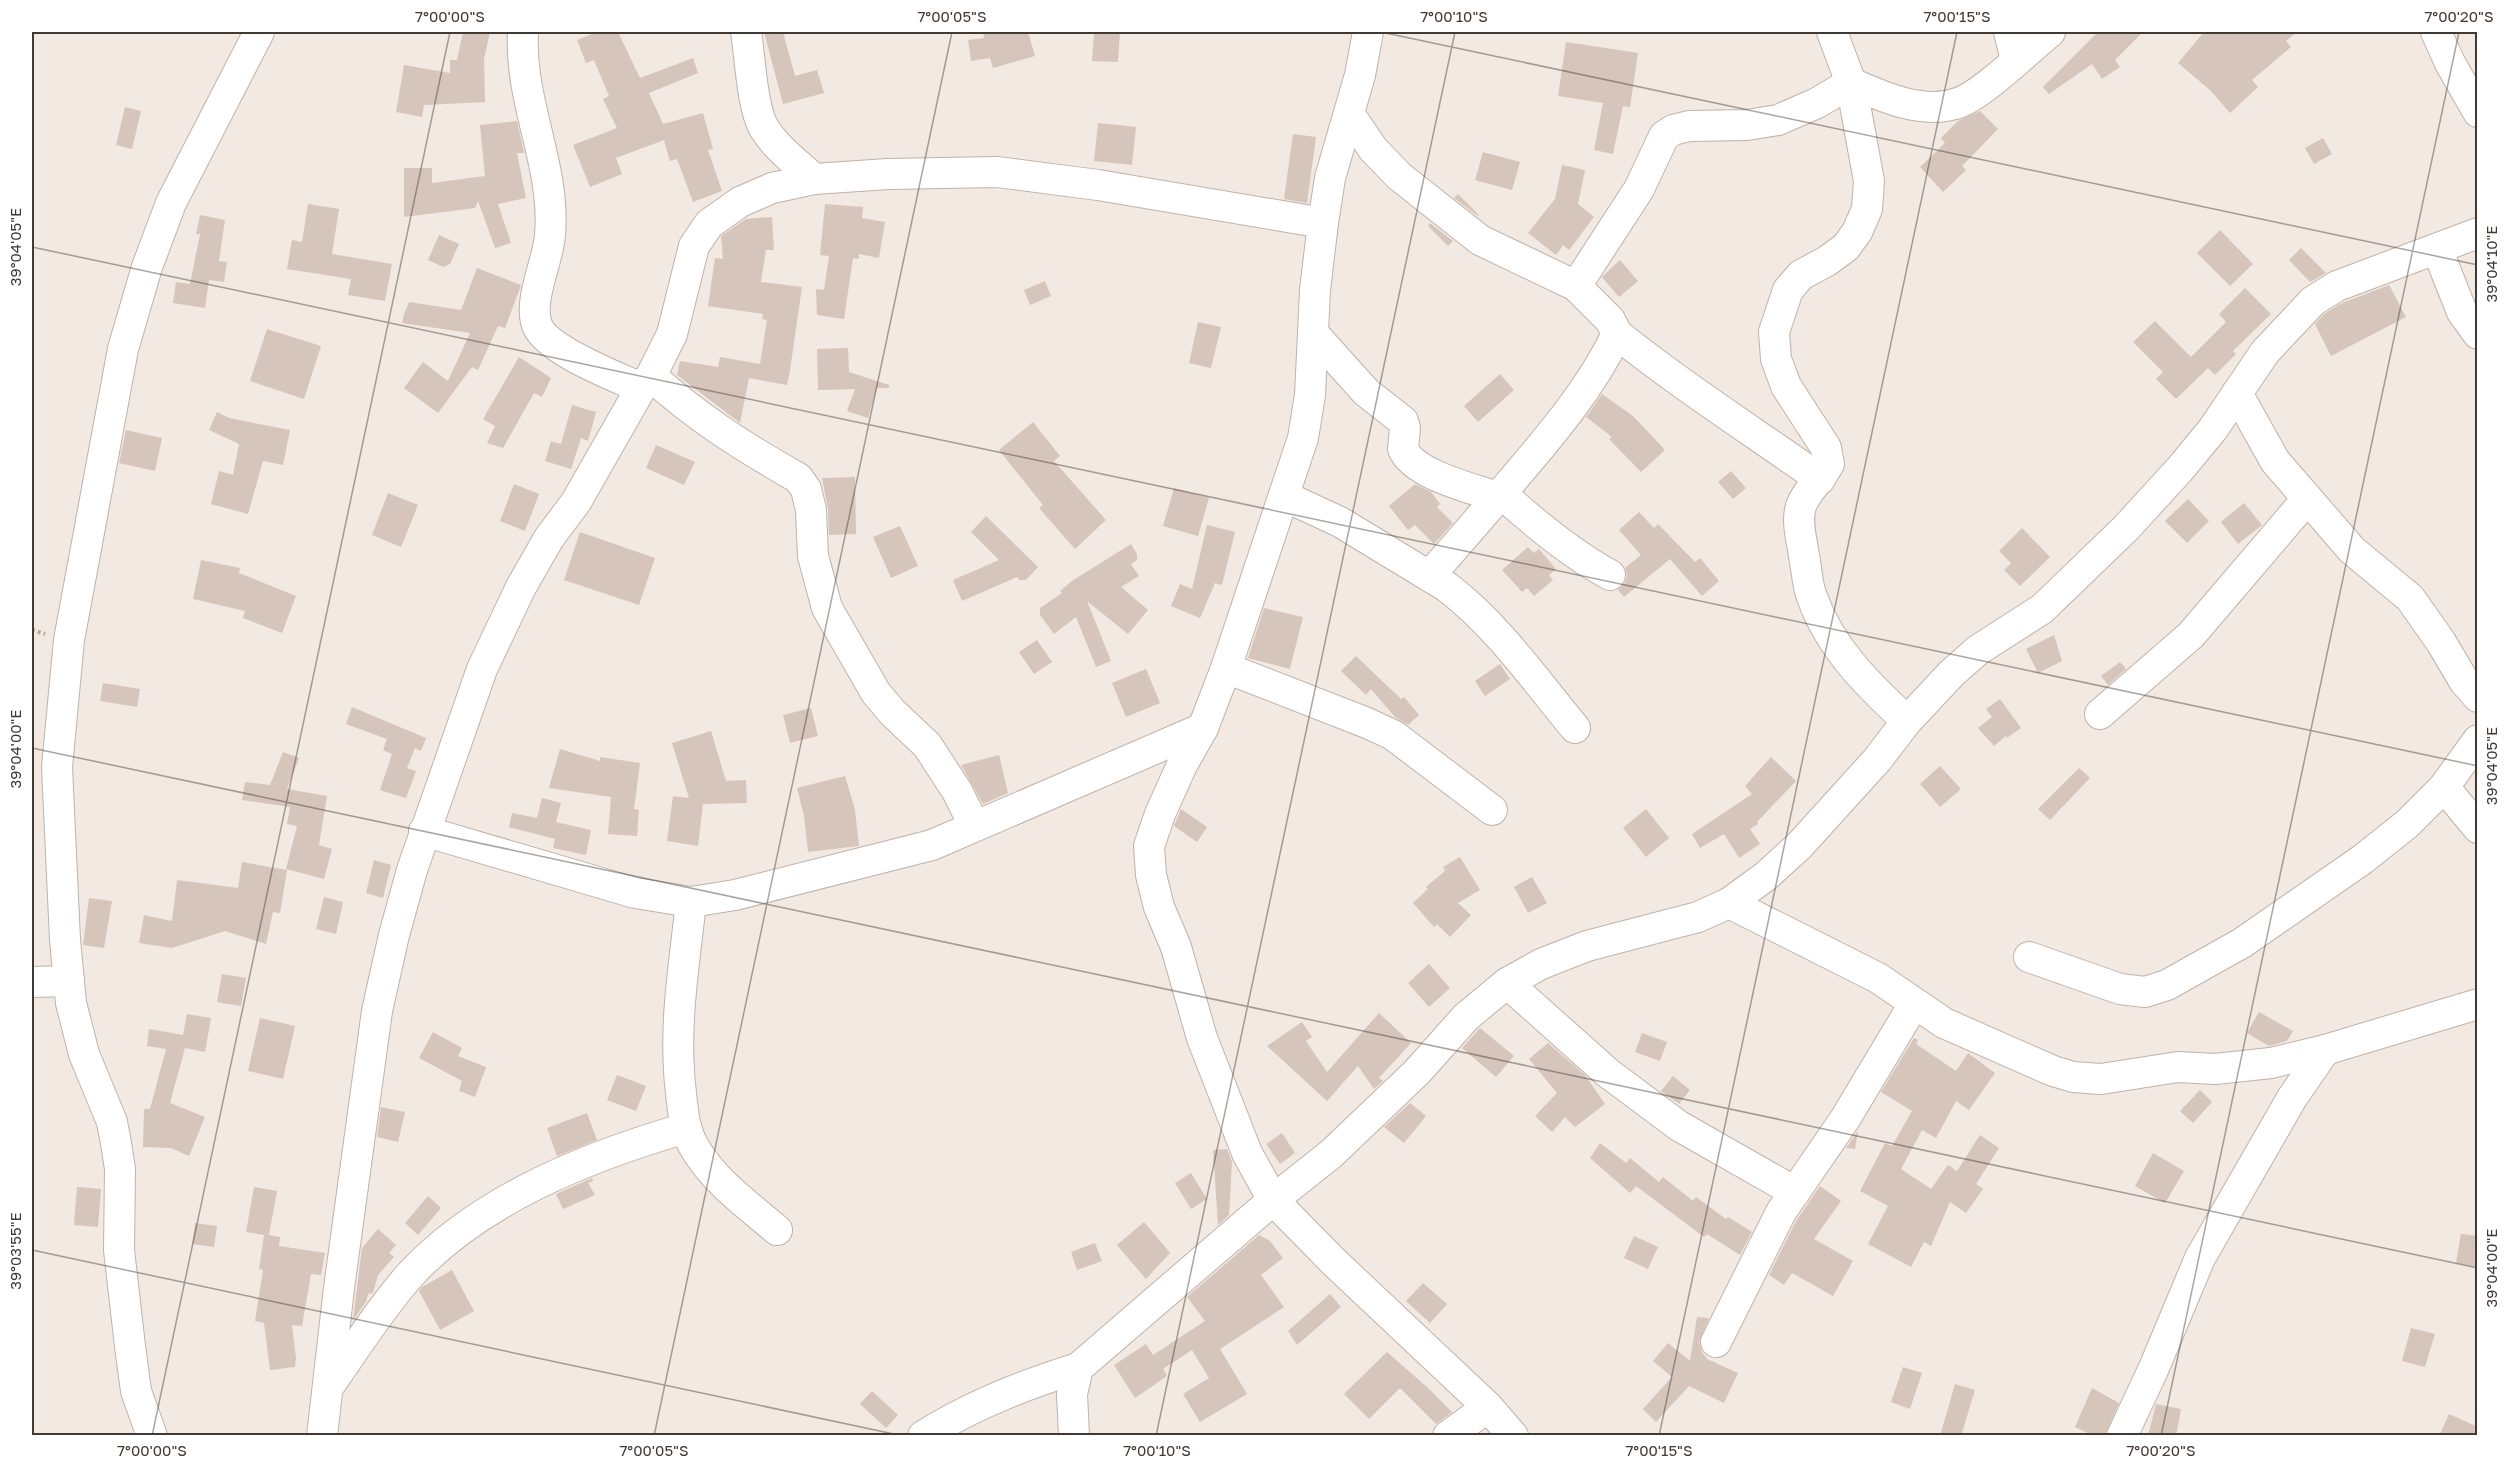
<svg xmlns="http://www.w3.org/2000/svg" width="2509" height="1467" font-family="'Golos Text',sans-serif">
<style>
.building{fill:#d6c5ba}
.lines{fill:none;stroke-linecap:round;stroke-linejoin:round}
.minor-casing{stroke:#c0b2a8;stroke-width:32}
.path{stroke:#bfa796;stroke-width:4;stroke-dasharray:3 3;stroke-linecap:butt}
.minor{stroke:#fff;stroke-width:30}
.ticks{fill:none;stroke:#433933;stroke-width:1.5;stroke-opacity:0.45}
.neatline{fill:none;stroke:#433933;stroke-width:2}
.ticks-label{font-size:15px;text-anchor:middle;fill:#433933}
</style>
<rect width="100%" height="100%" fill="#f2e9e2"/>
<g class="building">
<polygon points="463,32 490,32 484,59 485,102 424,105 422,117 396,112 404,65 450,73 450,60 457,60"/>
<polygon points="597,32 618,32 640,78 693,58 698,73 649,93 663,124 703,113 713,149 708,150 722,191 693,202 677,159 670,161 664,140 616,158 622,174 590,187 573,145 617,128 603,99 609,96 594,60 586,63 577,40"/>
<polygon points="764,32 783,32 795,76 817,70 824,93 783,104"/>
<polygon points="983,32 1028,32 1035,56 993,68 990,58 971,61 968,40 984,38"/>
<polygon points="1094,32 1120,32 1118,62 1092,61"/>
<polygon points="2098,32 2143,32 2115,60 2120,67 2102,79 2092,64 2049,94 2043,87"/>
<polygon points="2204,32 2297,32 2286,41 2291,47 2252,80 2258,87 2230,113 2210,90 2178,63"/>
<polygon points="1566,42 1638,53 1630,107 1623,106 1613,154 1594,150 1603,103 1558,96"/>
<polygon points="125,107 141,111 132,149 116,145"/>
<polygon points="1980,111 1998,129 1962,166 1966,170 1943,192 1920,167 1945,143 1941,138 1958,121"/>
<polygon points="517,121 524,153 517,153 526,198 498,204 511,243 495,248 478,201 475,208 404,217 404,168 432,168 432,183 485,176 480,125"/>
<polygon points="1098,123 1136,127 1132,165 1094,161"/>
<polygon points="1293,134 1316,137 1307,203 1284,199"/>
<polygon points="2323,138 2332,154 2314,164 2305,148"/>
<polygon points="1483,152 1520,162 1512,190 1475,180"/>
<polygon points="1562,165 1585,170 1578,204 1594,217 1569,250 1563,245 1556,255 1528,233 1555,199"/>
<polygon points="1458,194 1479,215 1478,216 1454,198"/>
<polygon points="308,204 339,209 332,254 392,264 385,301 348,295 351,279 287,269 292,240 302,242"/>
<polygon points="825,204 863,207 862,218 885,222 879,258 859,254 859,259 853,258 844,319 817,315 816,289 824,290 829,256 820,255"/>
<polygon points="200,215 225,220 219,261 227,262 224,282 209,280 205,308 173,303 176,282 190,284 200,234 196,234"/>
<polygon points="772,217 774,250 766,250 761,282 802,287 790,370 787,385 749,378 740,423 677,375 680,361 718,367 720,357 760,364 767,320 762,319 763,314 708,306 715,258 723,259 721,236 746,219"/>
<polygon points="1430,223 1453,241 1448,246 1428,226"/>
<polygon points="2220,230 2253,264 2230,286 2197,253"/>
<polygon points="439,235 459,244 450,264 443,267 428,260"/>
<polygon points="2301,248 2326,273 2310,282 2289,260"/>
<polygon points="1620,260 1638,281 1619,297 1602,277"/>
<polygon points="477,268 521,285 519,291 505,328 498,326 478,370 472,367 438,413 404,388 423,362 448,381 470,333 402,323 404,314 409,302 461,310"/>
<polygon points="1045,281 1051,296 1030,305 1024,290"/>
<polygon points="2389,285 2406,317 2331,356 2315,324 2324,314 2342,303"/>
<polygon points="2245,288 2271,314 2233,351 2236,354 2215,375 2208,368 2176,399 2156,379 2163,372 2133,342 2155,321 2191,357 2226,322 2219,314"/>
<polygon points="1198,322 1221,327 1211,368 1189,363"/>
<polygon points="267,329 321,346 304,399 250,381"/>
<polygon points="848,348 849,372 889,385 889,388 877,388 868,418 847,411 855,389 818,390 817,349"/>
<polygon points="519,357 551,378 542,397 534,393 503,448 487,443 495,426 483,419"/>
<polygon points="1500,374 1514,390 1478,422 1464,406"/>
<polygon points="1602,394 1633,416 1665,450 1641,472 1609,439 1612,437 1586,417"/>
<polygon points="572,405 596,412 588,441 581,438 571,469 545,461 551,441 561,444"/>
<polygon points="217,412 229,418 290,430 283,465 263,461 248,514 211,504 219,471 233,475 239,444 209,430"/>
<polygon points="1033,422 1060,456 1054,461 1106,520 1075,549 1039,508 1043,505 999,450"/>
<polygon points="126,430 162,438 155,471 119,463"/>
<polygon points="656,445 695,462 684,485 646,468"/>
<polygon points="1731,471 1746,488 1733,499 1718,482"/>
<polygon points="855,477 856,534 829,535 828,509 822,478"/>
<polygon points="514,484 539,494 525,531 500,521"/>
<polygon points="1415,484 1431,492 1440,504 1437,507 1453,523 1434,544 1415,525 1408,530 1389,506"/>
<polygon points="1174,488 1209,498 1198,536 1163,526"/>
<polygon points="388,493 418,505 401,547 372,535"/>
<polygon points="2188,499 2209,521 2187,543 2165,521"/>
<polygon points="2244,503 2262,525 2238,544 2221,522"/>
<polygon points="1639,512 1654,528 1658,524 1695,562 1700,558 1719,581 1702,596 1670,559 1624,597 1618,590 1625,583 1627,576 1625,568 1641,555 1619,530"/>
<polygon points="986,516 1038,567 1026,580 1019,580 1017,577 962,601 953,580 999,560 971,532"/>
<polygon points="1207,525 1235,532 1222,585 1215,583 1200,618 1171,606 1180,584 1192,589"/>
<polygon points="900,526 918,566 891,578 873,537"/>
<polygon points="2022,528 2050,557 2020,586 2004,570 2011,563 1999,551"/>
<polygon points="580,532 655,558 639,605 564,580"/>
<polygon points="1131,544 1137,554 1137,560 1131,564 1139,576 1121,587 1148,610 1128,634 1087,601 1111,661 1096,667 1076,617 1054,634 1040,615 1040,608 1062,593 1060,591 1072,581"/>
<polygon points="1528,547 1534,553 1539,549 1556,569 1549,575 1553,580 1534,596 1527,588 1522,592 1502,570"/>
<polygon points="201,560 240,568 239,573 296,596 282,633 243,618 245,611 193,599"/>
<polygon points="1264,608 1303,617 1290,669 1248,658"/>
<polygon points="2054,635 2062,661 2038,673 2026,649"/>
<polygon points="1037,640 1052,662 1034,674 1019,652"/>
<polygon points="1356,656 1401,699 1404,697 1419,715 1408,725 1395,717 1371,689 1366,695 1341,671"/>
<polygon points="2120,662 2126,669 2108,685 2101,676"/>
<polygon points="1500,664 1510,679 1485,696 1475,681"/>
<polygon points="1146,669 1160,703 1126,717 1112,683"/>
<polygon points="103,683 140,689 137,707 100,701"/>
<polygon points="2000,699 2021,728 2007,738 2006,736 1994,746 1978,728 1992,717 1986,709"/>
<polygon points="352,707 426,738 421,751 415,748 407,768 416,771 406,798 380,790 392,754 383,750 387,739 346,724"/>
<polygon points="811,708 818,736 790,743 783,715"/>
<polygon points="711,731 726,781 746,780 747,803 703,804 698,846 667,841 673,796 689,798 672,743"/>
<polygon points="560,749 600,761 600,757 640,763 634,809 639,810 637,836 608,834 611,797 549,788"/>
<polygon points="283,752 299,758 287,789 327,796 319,845 332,849 324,879 286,869 297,826 287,824 290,807 242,800 245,782 270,785"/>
<polygon points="999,755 1008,793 983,804 961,765"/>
<polygon points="1771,757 1796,781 1757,822 1758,824 1750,829 1760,844 1739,858 1724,834 1700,848 1692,834 1752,794 1745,786"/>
<polygon points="1940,766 1961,789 1940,807 1920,784"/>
<polygon points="2079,768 2090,778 2050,820 2038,809"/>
<polygon points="845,776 855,810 859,846 808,852 804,816 797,788"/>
<polygon points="542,798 561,803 556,822 591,830 586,855 553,848 555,839 509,827 512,813 537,818"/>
<polygon points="1181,809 1207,827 1197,842 1174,826"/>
<polygon points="1646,809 1669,838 1646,857 1623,828"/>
<polygon points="1460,857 1480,890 1458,903 1471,915 1450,937 1437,924 1434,927 1413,903 1428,889 1426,887 1445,871 1443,867"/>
<polygon points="374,860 391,865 383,898 366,893"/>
<polygon points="242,862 287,870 280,913 273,912 266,944 225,931 172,948 139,943 144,915 172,921 177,880 238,888"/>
<polygon points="1532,877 1547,903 1528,913 1514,887"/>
<polygon points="324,897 343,902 336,934 316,929"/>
<polygon points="89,898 112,901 104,948 83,945"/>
<polygon points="1429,964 1450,988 1429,1007 1408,983"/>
<polygon points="222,974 246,978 241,1006 217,1002"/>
<polygon points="2259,1012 2293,1031 2287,1041 2269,1046 2247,1033"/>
<polygon points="1379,1013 1411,1043 1379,1078 1383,1081 1374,1089 1358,1066 1327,1101 1267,1046 1302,1022 1312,1037 1306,1041 1327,1072"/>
<polygon points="187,1014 211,1018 205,1052 185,1048 170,1103 205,1117 189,1156 171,1148 143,1147 144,1109 150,1109 166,1049 147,1046 149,1029 183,1035"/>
<polygon points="260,1018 295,1026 283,1079 248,1071"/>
<polygon points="1480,1028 1514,1056 1496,1077 1462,1048"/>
<polygon points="433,1032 462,1048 458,1056 486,1067 475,1097 459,1091 462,1081 419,1058"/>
<polygon points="1642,1033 1667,1042 1660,1061 1635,1052"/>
<polygon points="1914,1038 1918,1040 1916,1044 1956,1071 1968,1053 1995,1073 1969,1110 1956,1101 1936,1138 1922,1130 1901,1169 1931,1189 1948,1165 1957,1171 1980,1135 1999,1148 1976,1184 1983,1189 1966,1213 1950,1202 1931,1246 1924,1242 1911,1267 1868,1244 1888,1206 1860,1191 1885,1143 1892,1146 1912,1111 1881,1092"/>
<polygon points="1548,1043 1585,1075 1605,1104 1575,1127 1565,1117 1552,1132 1535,1116 1557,1093 1529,1059"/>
<polygon points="617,1075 646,1086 636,1111 607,1100"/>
<polygon points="1673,1076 1690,1090 1679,1104 1661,1091"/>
<polygon points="2200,1090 2212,1102 2193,1123 2180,1111"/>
<polygon points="1410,1103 1426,1116 1404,1143 1384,1127"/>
<polygon points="381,1107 405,1112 398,1142 377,1137"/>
<polygon points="587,1113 597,1140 557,1156 547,1128"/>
<polygon points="1858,1131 1855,1149 1846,1148"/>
<polygon points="1282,1133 1295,1153 1280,1164 1266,1144"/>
<polygon points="1600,1143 1626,1163 1630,1158 1659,1182 1663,1177 1693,1201 1696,1197 1726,1219 1728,1217 1752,1232 1740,1255 1707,1234 1704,1237 1636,1186 1630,1193 1590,1158"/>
<polygon points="1227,1149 1232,1162 1229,1215 1218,1225 1213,1150"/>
<polygon points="2153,1153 2184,1171 2165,1203 2135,1186"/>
<polygon points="1191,1173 1207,1199 1191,1209 1175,1183"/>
<polygon points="592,1178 593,1181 588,1183 595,1195 563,1209 556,1194"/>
<polygon points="1820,1186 1841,1201 1814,1239 1853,1261 1833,1296 1792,1273 1784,1285 1769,1275 1796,1221"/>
<polygon points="77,1187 101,1189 98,1227 74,1225"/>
<polygon points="254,1187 277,1191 269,1235 280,1237 279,1246 325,1253 321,1275 311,1274 302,1326 292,1325 296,1358 295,1367 270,1370 264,1323 255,1321 263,1270 259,1269 264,1235 246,1232"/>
<polygon points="428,1196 441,1208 418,1235 405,1223"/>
<polygon points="1144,1222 1170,1253 1146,1279 1117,1245"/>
<polygon points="195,1223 217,1226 214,1247 192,1244"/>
<polygon points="378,1229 396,1245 389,1253 394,1257 378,1275 373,1293 368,1294 366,1302 353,1320 362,1248"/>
<polygon points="2461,1234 2478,1236 2478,1267 2456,1263"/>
<polygon points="1259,1235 1270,1241 1283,1258 1261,1275 1284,1307 1220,1349 1247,1394 1200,1422 1183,1394 1209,1378 1192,1350 1163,1369 1167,1376 1135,1398 1114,1365 1146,1344 1153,1355 1205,1321 1187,1297"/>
<polygon points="1634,1236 1658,1247 1648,1269 1624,1258"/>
<polygon points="1095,1243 1102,1261 1077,1270 1071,1252"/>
<polygon points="452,1270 474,1311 440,1330 419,1291 422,1287"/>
<polygon points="1423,1283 1447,1304 1430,1323 1406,1301"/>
<polygon points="1330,1294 1341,1307 1297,1345 1288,1331"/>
<polygon points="1697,1317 1709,1318 1699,1342 1702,1352 1707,1359 1738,1373 1724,1403 1689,1386 1656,1422 1643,1409 1672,1377 1653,1361 1668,1343 1690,1361"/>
<polygon points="2411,1328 2435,1334 2425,1367 2402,1361"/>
<polygon points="1387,1352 1428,1388 1452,1412 1436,1424 1400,1388 1369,1419 1344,1394"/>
<polygon points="1903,1367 1922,1373 1910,1409 1891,1402"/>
<polygon points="1955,1384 1975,1390 1961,1436 1940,1436"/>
<polygon points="2092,1388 2119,1403 2105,1436 2094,1436 2075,1427"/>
<polygon points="872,1391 898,1415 886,1428 860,1404"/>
<polygon points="2156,1404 2181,1409 2176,1436 2148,1436"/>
<polygon points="2449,1414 2478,1427 2478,1436 2439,1436"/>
</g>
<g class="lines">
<defs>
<g id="minor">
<path d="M523 32C519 102 556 166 550 235 548 262 528 300 537 325 546 350 617 377 641 388"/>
<path d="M746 32C750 56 752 108 764 128 776 148 797 163 814 179"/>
<polyline points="1368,32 1360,75 1330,178 1323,223 1315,290 1310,395 1303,438 1226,668 1203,728 1182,765 1160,814 1149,846 1151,875 1159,907 1176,947 1202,1038 1247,1153 1273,1200 1334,1262 1488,1407 1513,1436"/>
<path d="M1832 32 1851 83 1869 181 1867 209 1857 232 1846 247 1827 261 1801 275 1788 290 1774 332 1776 359 1786 386 1826 448 1829 464C1821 479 1807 490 1801 506 1796 522 1802 540 1804 556 1807 570 1807 585 1812 597 1830 648 1868 685 1907 721"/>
<polyline points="2009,32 2016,60"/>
<polyline points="2436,32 2450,63 2478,112"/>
<path d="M1350 115 1373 149 1399 176 1480 240 1576 286 1610 320 1617 334C1590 390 1550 436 1510 483 1483 514 1457 545 1429 576"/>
<polyline points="2437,249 2462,312 2478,334"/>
<path d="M1576 286 1639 189 1664 136 1673 130 1689 126 1747 125 1778 120 1817 103 1851 83C1883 97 1923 115 1958 103 1982 95 2029 49 2050 32"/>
<path d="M1313 333 1366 392 1403 421 1405 428 1403 449C1414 475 1472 488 1497 497"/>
<path d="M1617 334C1682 386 1752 431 1820 479"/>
<path d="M651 376C699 419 742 446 798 478L806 489 811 510 813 556 827 608 876 693 893 713 927 745 957 791 974 825"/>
<polyline points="2237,393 2275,461 2352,550 2410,598 2441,642 2464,681 2478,697"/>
<path d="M1501 493C1535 524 1570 553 1610 575"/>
<path d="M1284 496 1340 522 1447 587C1498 626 1535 680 1575 728"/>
<polyline points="1226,668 1367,723 1393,735 1492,810"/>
<polyline points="2100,714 2191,635 2307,499"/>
<polyline points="2444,787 2478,828"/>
<polyline points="424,831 635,893 691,902 735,895 932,845 1203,728"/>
<path d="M691 902C684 968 673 1027 681 1093 683 1114 685 1133 696 1150 716 1183 749 1206 777 1230"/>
<polyline points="1729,903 1878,978 1944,1023 2053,1071 2073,1077 2101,1079 2178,1067 2215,1069 2271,1063 2325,1050 2478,1004"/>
<polyline points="2029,957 2120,989 2145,992 2167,985 2242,943 2363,859 2407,824 2444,787 2478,740"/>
<polyline points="32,982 69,981"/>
<polyline points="1507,983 1608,1073 1679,1126 1795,1192"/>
<polyline points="1716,1342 1781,1212 1845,1119 1914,1004"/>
<path d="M329 1386C355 1349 380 1309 410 1275 480 1199 589 1156 686 1128"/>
<polyline points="152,1436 136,1391 130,1346 119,1250 120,1169 116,1143 112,1122 84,1054 71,1003 65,940 57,767 69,640 123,349 147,267 171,203 259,32"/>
<polyline points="322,1436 339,1288 377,1011 394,935 412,870 482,669 521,587 549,538 576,502 641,388 651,376 672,334 694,246 709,224 740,202 772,188 814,179 888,174 997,172 1098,185 1323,223"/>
<path d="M923 1436C972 1405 1023 1385 1078 1368"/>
<polyline points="1074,1436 1072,1394 1078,1368 1273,1200 1331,1154 1417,1072 1466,1017 1507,983 1541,964 1587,946 1698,917 1729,903 1766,876 1799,846 1877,760 1907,721 1952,673 1978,650 2042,609 2126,528 2180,469 2213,429 2265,352 2313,301 2337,286 2478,233"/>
<polyline points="1448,1436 1488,1407"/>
<polyline points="2122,1436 2153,1370 2200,1258 2292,1098 2325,1050"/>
</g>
</defs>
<use href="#minor" class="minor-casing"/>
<polyline class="path" points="32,630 45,634"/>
<use href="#minor" class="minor"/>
</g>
<path class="ticks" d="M1381 32 2478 265M32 247 2478 766M32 748 2478 1268M32 1250 903 1436M152 1436 450 32M654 1436 952 32M1156 1436 1455 32M1659 1436 1957 32M2161 1436 2459 32"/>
<rect width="2509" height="1467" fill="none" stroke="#ffffff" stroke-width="66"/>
<rect x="33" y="33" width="2443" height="1401" class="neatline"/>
<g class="ticks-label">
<text x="450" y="22">7°00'00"S</text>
<text x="952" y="22">7°00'05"S</text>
<text x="1454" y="22">7°00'10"S</text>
<text x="1957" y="22">7°00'15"S</text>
<text x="2459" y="22">7°00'20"S</text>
<text transform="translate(16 247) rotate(-90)" y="5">39°04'05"E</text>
<text transform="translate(2492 264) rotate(-90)" y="5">39°04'10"E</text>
<text transform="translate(16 749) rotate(-90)" y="5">39°04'00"E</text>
<text transform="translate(2492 766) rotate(-90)" y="5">39°04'05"E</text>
<text transform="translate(16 1251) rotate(-90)" y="5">39°03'55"E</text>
<text transform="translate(2492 1268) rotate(-90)" y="5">39°04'00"E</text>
<text x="152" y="1456">7°00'00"S</text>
<text x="654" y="1456">7°00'05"S</text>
<text x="1157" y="1456">7°00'10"S</text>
<text x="1659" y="1456">7°00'15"S</text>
<text x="2161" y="1456">7°00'20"S</text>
</g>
</svg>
